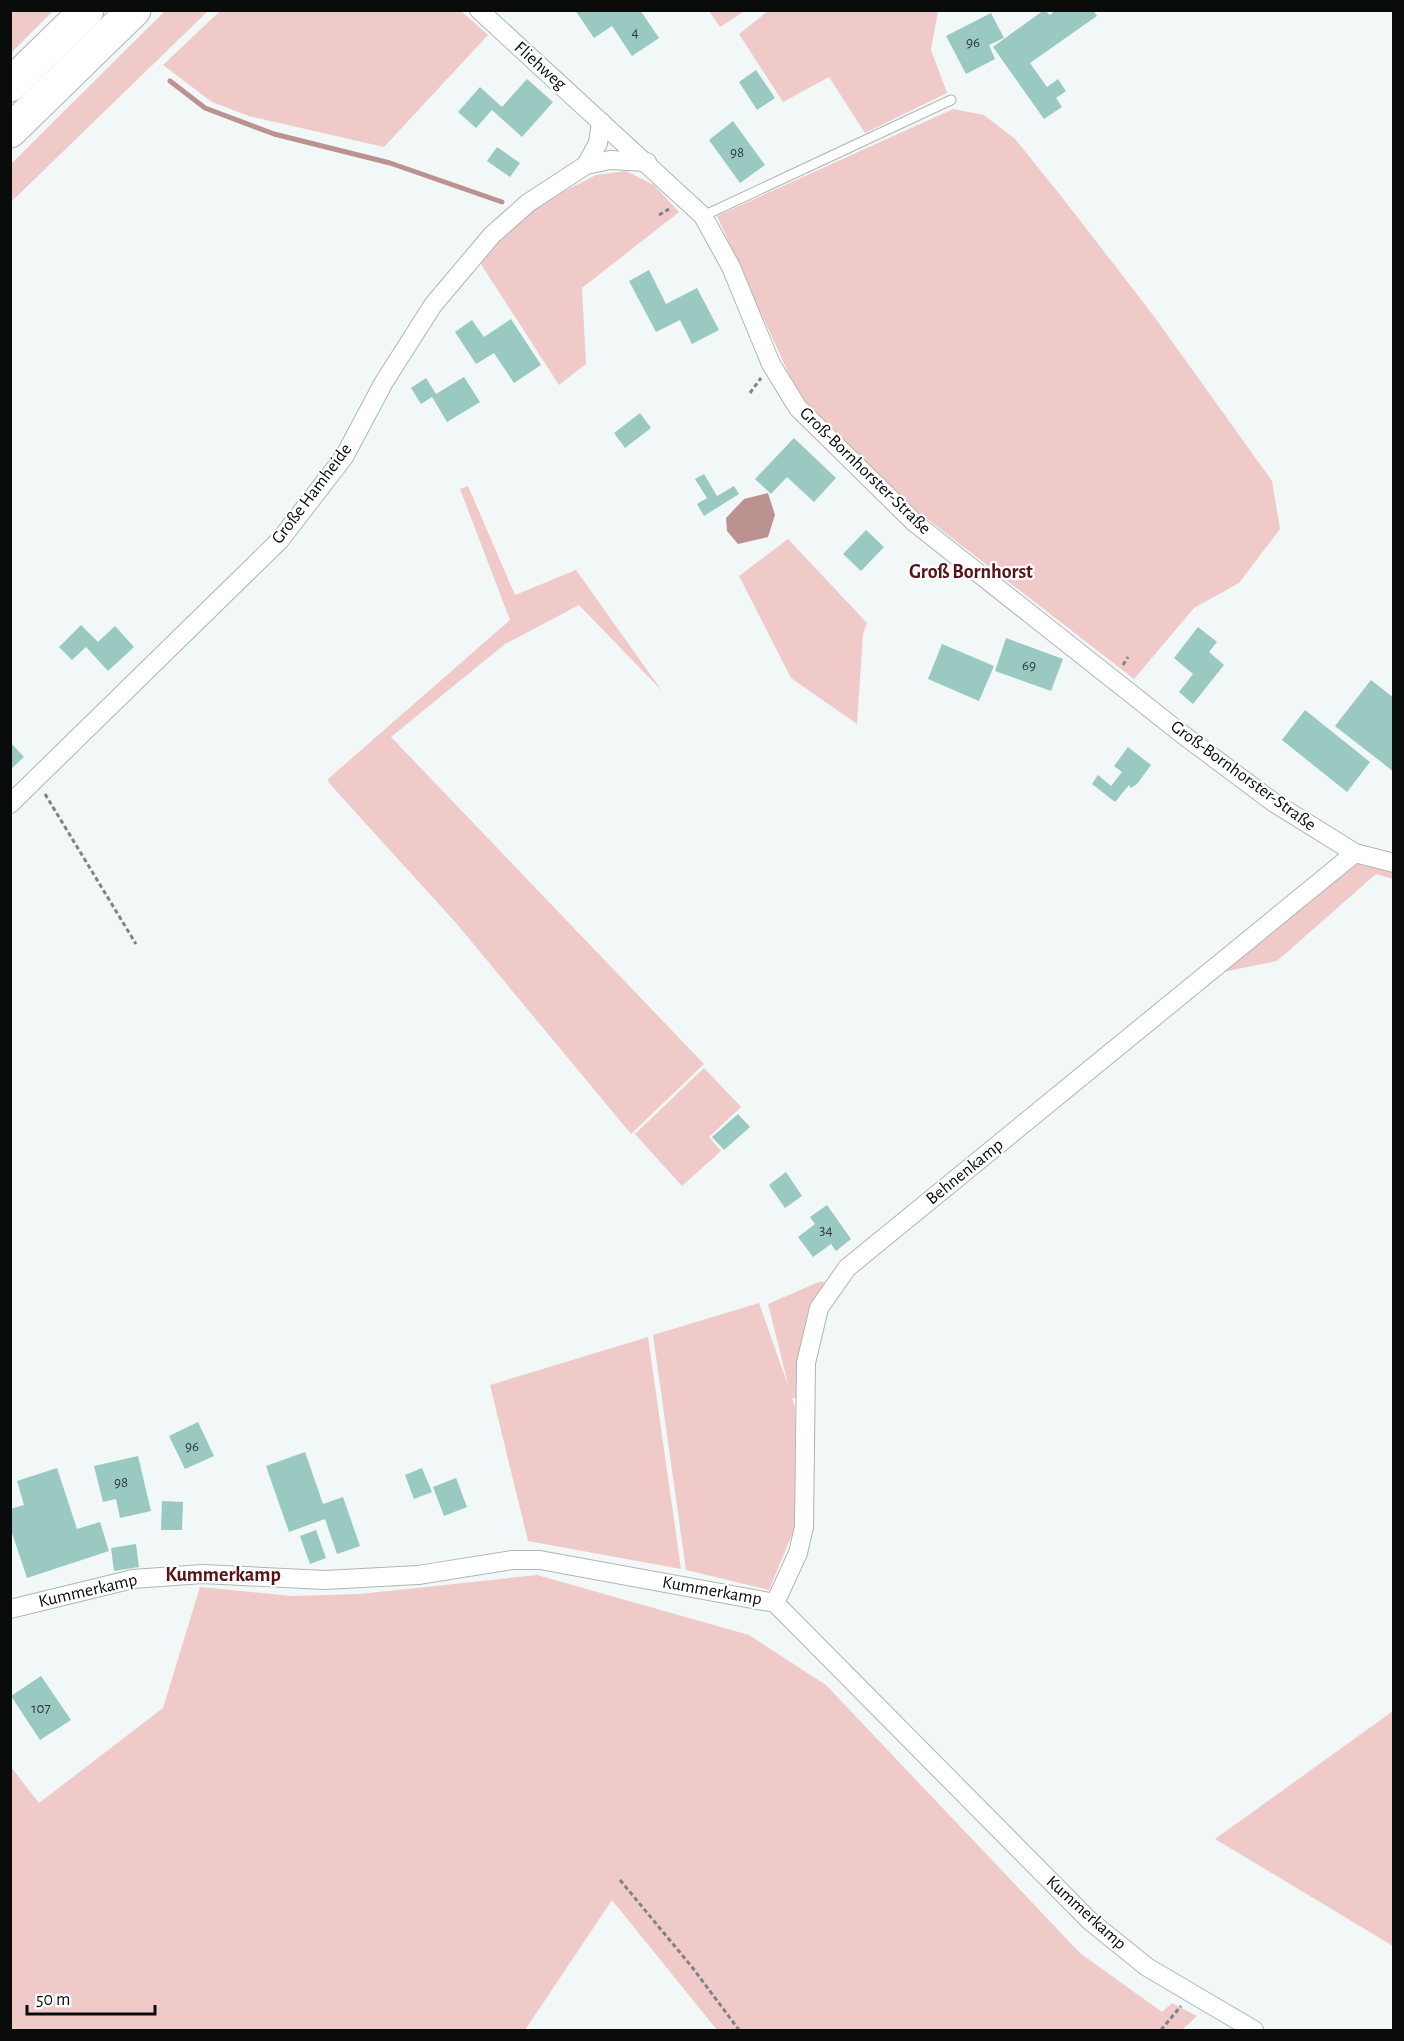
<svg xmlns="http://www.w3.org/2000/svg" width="1404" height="2041" font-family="'Alegreya Sans',sans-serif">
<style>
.green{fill:#efcac8}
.water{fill:#bc9291}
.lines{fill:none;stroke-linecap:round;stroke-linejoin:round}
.stream{stroke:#bc9291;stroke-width:5}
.building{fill:#9ac9c2}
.lane-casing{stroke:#afb6b5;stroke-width:11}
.street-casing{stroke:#afb6b5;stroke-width:20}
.highway-casing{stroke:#afb6b5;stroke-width:35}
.path{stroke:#7f8383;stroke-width:3;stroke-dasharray:4.5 3;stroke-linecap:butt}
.lane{stroke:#fff;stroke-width:9}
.street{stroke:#fff;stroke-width:18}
.highway{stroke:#fff;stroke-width:33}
.labels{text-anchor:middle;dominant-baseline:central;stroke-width:4.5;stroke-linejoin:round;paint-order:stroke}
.number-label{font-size:15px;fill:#2e3b3a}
.street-label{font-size:18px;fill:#0a0c0c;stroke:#fff}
.neighbourhood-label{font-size:20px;font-weight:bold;fill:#581319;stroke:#fff}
</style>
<rect width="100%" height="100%" fill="#f1f8f7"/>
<g class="green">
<polygon points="11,10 53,10 53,11 11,53"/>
<polygon points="166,10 208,11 11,202 11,164"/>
<polygon points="220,11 461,11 488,35 384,147 249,116 212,102 163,65"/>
<polygon points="709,11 745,11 720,27"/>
<polygon points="768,11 938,11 931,50 947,93 865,133 829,77 783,102 739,34"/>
<polygon points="953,109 984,115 1015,139 1061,196 1153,315 1272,481 1280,529 1239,583 1194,608 1134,679 912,507 798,394 717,216"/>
<polygon points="626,171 654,185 679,212 582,288 586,364 559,385 479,261 526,211 596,175"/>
<polygon points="468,486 515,595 576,570 662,691 579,605 505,644 391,737 704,1064 631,1134 456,923 329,783 328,779 510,620 460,489"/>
<polygon points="788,539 867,623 863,634 857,724 791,678 739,576"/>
<polygon points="1355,859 1393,867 1393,879 1376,874 1277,961 1223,972"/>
<polygon points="704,1068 741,1107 709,1137 721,1151 682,1186 635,1134"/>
<polygon points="821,1281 828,1285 808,1310 800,1361 801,1399 792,1398 795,1407 796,1525 769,1590 686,1570 653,1335 759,1303 789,1388 768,1304"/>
<polygon points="648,1337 681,1569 528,1541 490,1385"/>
<polygon points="537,1575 749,1635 826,1685 1080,1953 1162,2012 1172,2003 1197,2016 1182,2030 717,2030 612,1900 525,2030 11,2030 11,1767 39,1803 163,1708 200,1587 292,1596 360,1594"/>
<polygon points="1393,1711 1393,1946 1215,1839"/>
</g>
<polygon class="water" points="768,493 775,515 768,537 738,544 727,531 726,518 744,499"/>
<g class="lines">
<polyline class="stream" points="170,81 205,108 274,134 390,163 502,202"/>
</g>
<g class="building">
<polygon points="575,10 640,10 659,38 632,56 612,26 594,38"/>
<polygon points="1044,10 1050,15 1056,10 1093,10 1097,16 1030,63 1047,87 1058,79 1066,91 1056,98 1062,107 1044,119 993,47"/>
<polygon points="991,13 1004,38 989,45 995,59 966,74 946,36"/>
<polygon points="756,70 775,98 757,110 739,82"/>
<polygon points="527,79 553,102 522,137 492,110 476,128 458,112 480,87 502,107"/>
<polygon points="733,121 765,165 740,183 709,140"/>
<polygon points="497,147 520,163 510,177 487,161"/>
<polygon points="649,270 666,304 697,288 719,330 692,344 680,320 656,332 629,281"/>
<polygon points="511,319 541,365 514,383 494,353 476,364 455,332 472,320 484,337"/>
<polygon points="464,377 480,402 447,422 432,397 421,404 411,388 426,378 436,394"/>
<polygon points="640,413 651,428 625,448 614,433"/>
<polygon points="794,438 836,478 814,502 787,477 771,494 755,479"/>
<polygon points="704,474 717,496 734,486 739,494 704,516 697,504 707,498 695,479"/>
<polygon points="866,530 884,547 861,571 843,554"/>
<polygon points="81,625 98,642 115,626 134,647 108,671 86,647 72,660 59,647"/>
<polygon points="1198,627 1217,642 1209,652 1224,665 1193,704 1179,692 1193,674 1174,658"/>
<polygon points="1006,638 1063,659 1051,691 995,671"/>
<polygon points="942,644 994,666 979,701 928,679"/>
<polygon points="1371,680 1394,698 1394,772 1335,726"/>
<polygon points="1305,710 1370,762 1347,792 1282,740"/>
<polygon points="10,742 24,757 10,770"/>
<polygon points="1128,747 1151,765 1137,784 1131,788 1129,785 1115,802 1092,784 1098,775 1111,786 1122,772 1114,766"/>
<polygon points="738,1114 750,1127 724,1150 712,1137"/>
<polygon points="786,1172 802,1196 785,1208 769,1185"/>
<polygon points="827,1205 851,1239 836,1251 831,1244 813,1257 798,1237 815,1224 810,1217"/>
<polygon points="198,1422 214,1456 185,1469 169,1436"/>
<polygon points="305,1452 323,1504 343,1497 360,1546 337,1554 325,1519 289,1532 266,1466"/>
<polygon points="138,1456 151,1511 120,1518 116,1499 103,1502 94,1466"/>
<polygon points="57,1468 77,1529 100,1522 109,1551 27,1578 10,1527 10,1509 24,1505 17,1481"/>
<polygon points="422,1468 432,1492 414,1499 405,1475"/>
<polygon points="456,1478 467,1507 444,1516 433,1487"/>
<polygon points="162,1501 183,1502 182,1530 161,1530"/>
<polygon points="316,1530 326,1558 310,1564 300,1536"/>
<polygon points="136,1544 139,1567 114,1571 111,1548"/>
<polygon points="41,1676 71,1720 40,1740 11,1696"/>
</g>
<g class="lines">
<defs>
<polyline id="lane" points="703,216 951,100"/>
<g id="street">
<polyline points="479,10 703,216 731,267 771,364 798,408 915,523 1182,734 1273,802 1355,853 1394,863"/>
<polyline points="586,165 610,160 647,162"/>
<polyline points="10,804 280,540 344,457 384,382 433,305 492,235 528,203 586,165 598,143 601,122"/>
<polyline points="775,1603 798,1553 804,1527 806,1363 819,1308 847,1268 1355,853"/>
<polyline points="10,1609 133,1579 202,1574 325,1580 418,1575 512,1560 540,1560 775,1603 1090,1921 1147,1967 1254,2030"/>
</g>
<g id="highway">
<polyline points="10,85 87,10"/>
<polyline points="10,131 134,10"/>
</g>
</defs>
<use href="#lane" class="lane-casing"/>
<use href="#street" class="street-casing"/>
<use href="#highway" class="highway-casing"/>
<g class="path">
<polyline points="659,215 669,209"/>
<polyline points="750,393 761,378"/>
<polyline points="1123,665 1128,657"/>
<polyline points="45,794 136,944"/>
<polyline points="620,1880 692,1967 739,2030"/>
<polyline points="1161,2030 1181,2006"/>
</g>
<use href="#lane" class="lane"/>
<use href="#street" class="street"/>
<use href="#highway" class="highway"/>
</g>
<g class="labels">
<g class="number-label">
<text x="635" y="32">4</text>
<text x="973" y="42">96</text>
<text x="737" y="152">98</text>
<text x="1029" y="665">69</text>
<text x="826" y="1230">34</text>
<text x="192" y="1446">96</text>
<text x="121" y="1482">98</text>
<text x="41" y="1708">107</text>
</g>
<g class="street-label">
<text transform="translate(540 66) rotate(42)">Fliehweg</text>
<text transform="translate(865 471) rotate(44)">Groß-Bornhorster-Straße</text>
<text transform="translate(312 494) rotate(-53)">Große Hamheide</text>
<text transform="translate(1243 776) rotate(36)">Groß-Bornhorster-Straße</text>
<text transform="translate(965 1172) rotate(-39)">Behnenkamp</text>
<text transform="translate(88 1591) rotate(-13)">Kummerkamp</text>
<text transform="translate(712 1591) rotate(10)">Kummerkamp</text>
<text transform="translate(1086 1913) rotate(42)">Kummerkamp</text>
</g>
<g class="neighbourhood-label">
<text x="971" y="572">Groß Bornhorst</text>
<text x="223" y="1575">Kummerkamp</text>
</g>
</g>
<rect width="1404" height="2041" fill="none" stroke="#0a0c0c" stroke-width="24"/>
<path d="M27 2005v9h128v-9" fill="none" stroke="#0a0c0c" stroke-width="3"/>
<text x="36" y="2005" font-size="18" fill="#0a0c0c" stroke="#ffffff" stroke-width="4.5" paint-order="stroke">50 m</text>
</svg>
